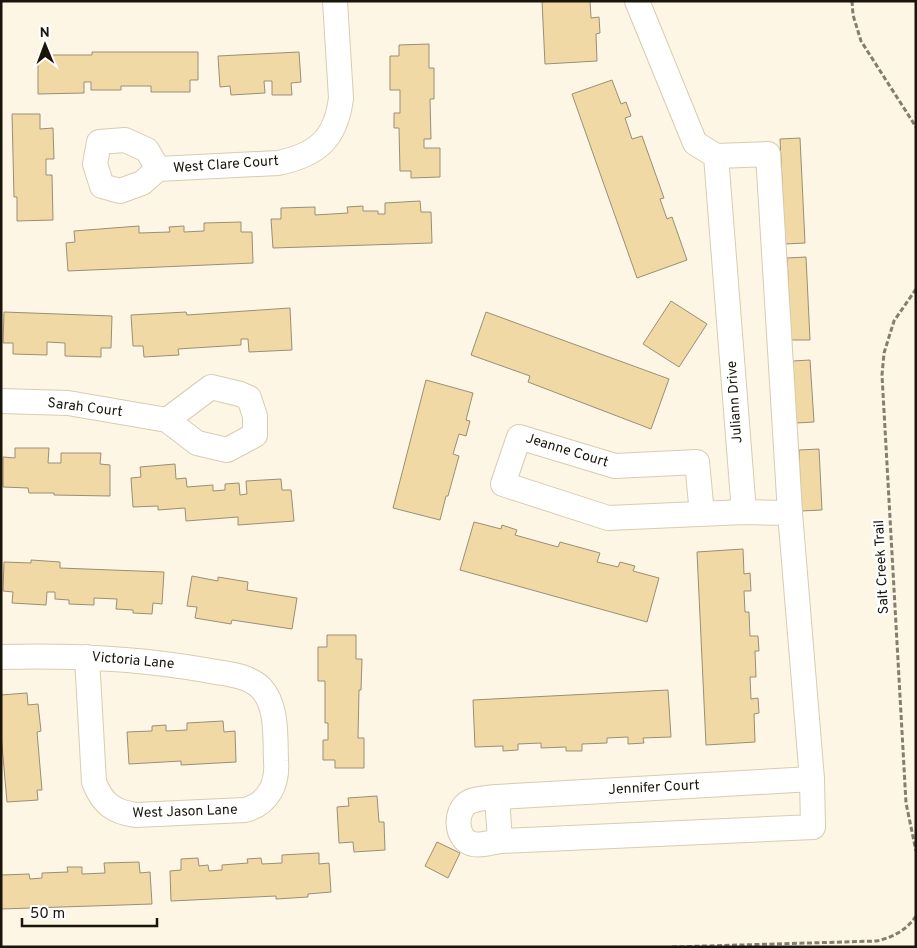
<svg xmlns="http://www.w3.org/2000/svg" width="917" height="948" font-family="Overpass,sans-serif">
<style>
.building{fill:#f0d9a5;stroke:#9a8f76}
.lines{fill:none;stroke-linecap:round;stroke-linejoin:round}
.minor-casing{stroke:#d8ccb1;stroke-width:26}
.path{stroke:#847e71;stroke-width:3;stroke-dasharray:5 2.5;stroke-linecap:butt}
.minor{stroke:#fff;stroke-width:24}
.labels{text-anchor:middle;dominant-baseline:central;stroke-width:5;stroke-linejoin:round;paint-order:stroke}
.street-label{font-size:14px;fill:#19150b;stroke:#fff}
</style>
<rect width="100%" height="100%" fill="#fdf6e5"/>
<g class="building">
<polygon points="542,1 590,1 591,18 599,17 600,33 596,34 597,61 545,64"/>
<polygon points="429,44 429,68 434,68 434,99 430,99 431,139 424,139 424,148 440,148 440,177 411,178 411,171 400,171 399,128 394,128 394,113 400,113 400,90 390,90 390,56 399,56 399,45"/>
<polygon points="92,52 198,52 198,80 190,80 190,92 151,92 151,86 121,86 121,90 91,90 91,82 84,82 84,93 38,94 38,55 92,55"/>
<polygon points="299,52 301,82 291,83 292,95 272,95 272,81 264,81 265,93 231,95 230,86 220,87 218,56"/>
<polygon points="612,80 621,104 626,102 631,116 625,118 632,139 642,136 664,198 660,199 667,219 672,217 687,260 637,278 572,94"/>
<polygon points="12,114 40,114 40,129 53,128 54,159 46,159 46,175 52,175 53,220 17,221 17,197 14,197"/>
<polygon points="800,138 805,243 785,244 780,139"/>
<polygon points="420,201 421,212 431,212 432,243 273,248 271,219 281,219 281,208 315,207 315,215 348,213 347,207 363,206 363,211 378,211 378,214 385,214 385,203"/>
<polygon points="241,222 241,232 252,232 253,263 68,271 66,243 75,242 74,231 139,226 139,233 170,232 169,227 184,226 184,232 204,231 204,223"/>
<polygon points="806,257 810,340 791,340 787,258"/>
<polygon points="671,301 707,324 679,367 643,344"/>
<polygon points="290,308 292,350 249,352 248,339 241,339 241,345 178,349 179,355 144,357 143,346 133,346 131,315 186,312 187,315"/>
<polygon points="4,312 112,316 111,348 101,348 101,357 65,356 65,343 47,342 47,355 13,354 13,343 3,343"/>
<polygon points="486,312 669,379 651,429 528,382 530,376 471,355"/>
<polygon points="810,360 814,422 796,423 793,361"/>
<polygon points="426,380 473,393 466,420 470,421 466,436 459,434 453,454 459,456 448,496 446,496 440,520 393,508"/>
<polygon points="15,448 49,448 48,463 61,463 61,453 101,453 100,464 110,465 110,496 54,495 54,493 29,493 28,488 3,487 3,457 15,458"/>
<polygon points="819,449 822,510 801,511 799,450"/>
<polygon points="175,464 176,479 186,478 187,487 213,485 213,491 225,490 225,484 239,483 240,495 247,494 246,481 281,479 282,490 291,490 294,521 238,525 238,517 186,521 185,508 158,510 158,506 133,507 131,478 141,477 140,467"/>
<polygon points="474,522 501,529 502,525 517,530 515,535 558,547 560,542 600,553 597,562 618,567 620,562 635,566 633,571 659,578 647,622 460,570"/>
<polygon points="743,549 744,574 750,573 751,591 744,591 745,612 749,612 750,636 758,636 759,651 755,651 756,677 750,677 751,699 758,698 759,713 754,714 755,742 706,745 697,552"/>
<polygon points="31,560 60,562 60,568 164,572 162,604 153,603 152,614 133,613 133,610 116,609 117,599 94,598 94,605 69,604 69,600 55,599 55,592 47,592 46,605 12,603 13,592 3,591 4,562 31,563"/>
<polygon points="192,576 218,581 218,577 248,582 247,590 297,598 292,629 232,620 231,624 195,618 197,607 187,606"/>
<polygon points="327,635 356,635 356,659 362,659 361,690 359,690 358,738 364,738 364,768 335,768 335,760 323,760 323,740 328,740 328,723 325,723 325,681 318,681 318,647 327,647"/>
<polygon points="668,690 671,737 643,738 644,743 628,744 628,737 607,738 607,743 582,744 582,751 566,751 566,747 541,748 541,743 518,744 518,750 503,751 503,746 475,747 473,700"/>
<polygon points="27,693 28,705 38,704 41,731 37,732 42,790 37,790 38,800 7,802 1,734 1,695"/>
<polygon points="223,721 224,732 235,731 236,762 181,765 181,761 129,764 127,732 152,731 152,726 166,725 166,731 187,730 187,723"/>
<polygon points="377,796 379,822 384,822 385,850 354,852 353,842 339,843 337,807 349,806 348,798"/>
<polygon points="437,842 460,853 448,878 425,866"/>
<polygon points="319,853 319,864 329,863 331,892 308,894 308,897 276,899 276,896 171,901 170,871 181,870 181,859 198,858 199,866 208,865 209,871 222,870 222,865 248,863 247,859 261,858 262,864 282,863 282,855"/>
<polygon points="139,862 140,873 150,872 152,904 1,909 1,875 29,874 30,879 42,878 42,873 68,872 67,867 82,867 82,874 105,873 104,863"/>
</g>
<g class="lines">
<defs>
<g id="minor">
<polyline points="637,1 695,143 716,156 744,512"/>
<polyline points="716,156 768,154 790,513"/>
<path d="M158 169 142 183 120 191 102 186 95 164 99 142 125 140 147 150 158 169 278 163C317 155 336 139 341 98L335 1"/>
<polyline points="1,401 68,403 167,420 197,443 227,450 255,435 255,416 249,398 240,394 211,387 167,420"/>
<path d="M1 657C70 655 137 658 205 670 224 674 247 674 261 688 278 706 275 738 276 761 278 784 268 804 245 810L136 815C113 812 102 803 94 782L87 657"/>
<polyline points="497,797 500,841 813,827 812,779 790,513 744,512 608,518 503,484 519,437 615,466 697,462 702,514"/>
<path d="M500 841C492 842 481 846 473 844 455 840 454 810 469 802 477 798 488 798 497 797L812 779"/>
</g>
</defs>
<use href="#minor" class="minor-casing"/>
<g class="path">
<polyline points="852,1 853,15 861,41 916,127"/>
<polyline points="916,289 894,321 884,353 882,375 906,803 916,851"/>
<path d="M672 947 877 941C893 937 907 930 916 916"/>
</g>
<use href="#minor" class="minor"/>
</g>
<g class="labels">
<g class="street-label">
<text transform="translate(226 165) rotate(-4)">West Clare Court</text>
<text transform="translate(735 402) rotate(-94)">Juliann Drive</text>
<text transform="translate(85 408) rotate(7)">Sarah Court</text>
<text transform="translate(567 451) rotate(17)">Jeanne Court</text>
<text transform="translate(882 567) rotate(-93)">Salt Creek Trail</text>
<text transform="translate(133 661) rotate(5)">Victoria Lane</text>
<text transform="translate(654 788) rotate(-3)">Jennifer Court</text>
<text transform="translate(185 812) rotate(-2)">West Jason Lane</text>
</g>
</g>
<rect width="917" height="948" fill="none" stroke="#19150b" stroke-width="5"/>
<g transform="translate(45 45) rotate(359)" stroke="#ffffff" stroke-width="4" paint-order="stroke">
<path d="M0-4L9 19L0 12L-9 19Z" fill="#19150b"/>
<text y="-8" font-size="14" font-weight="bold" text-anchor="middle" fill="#19150b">N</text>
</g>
<path d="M22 918v8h135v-8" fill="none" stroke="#19150b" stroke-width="2.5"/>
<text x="30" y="918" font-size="15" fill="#19150b" stroke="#ffffff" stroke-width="4" paint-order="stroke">50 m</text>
</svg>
